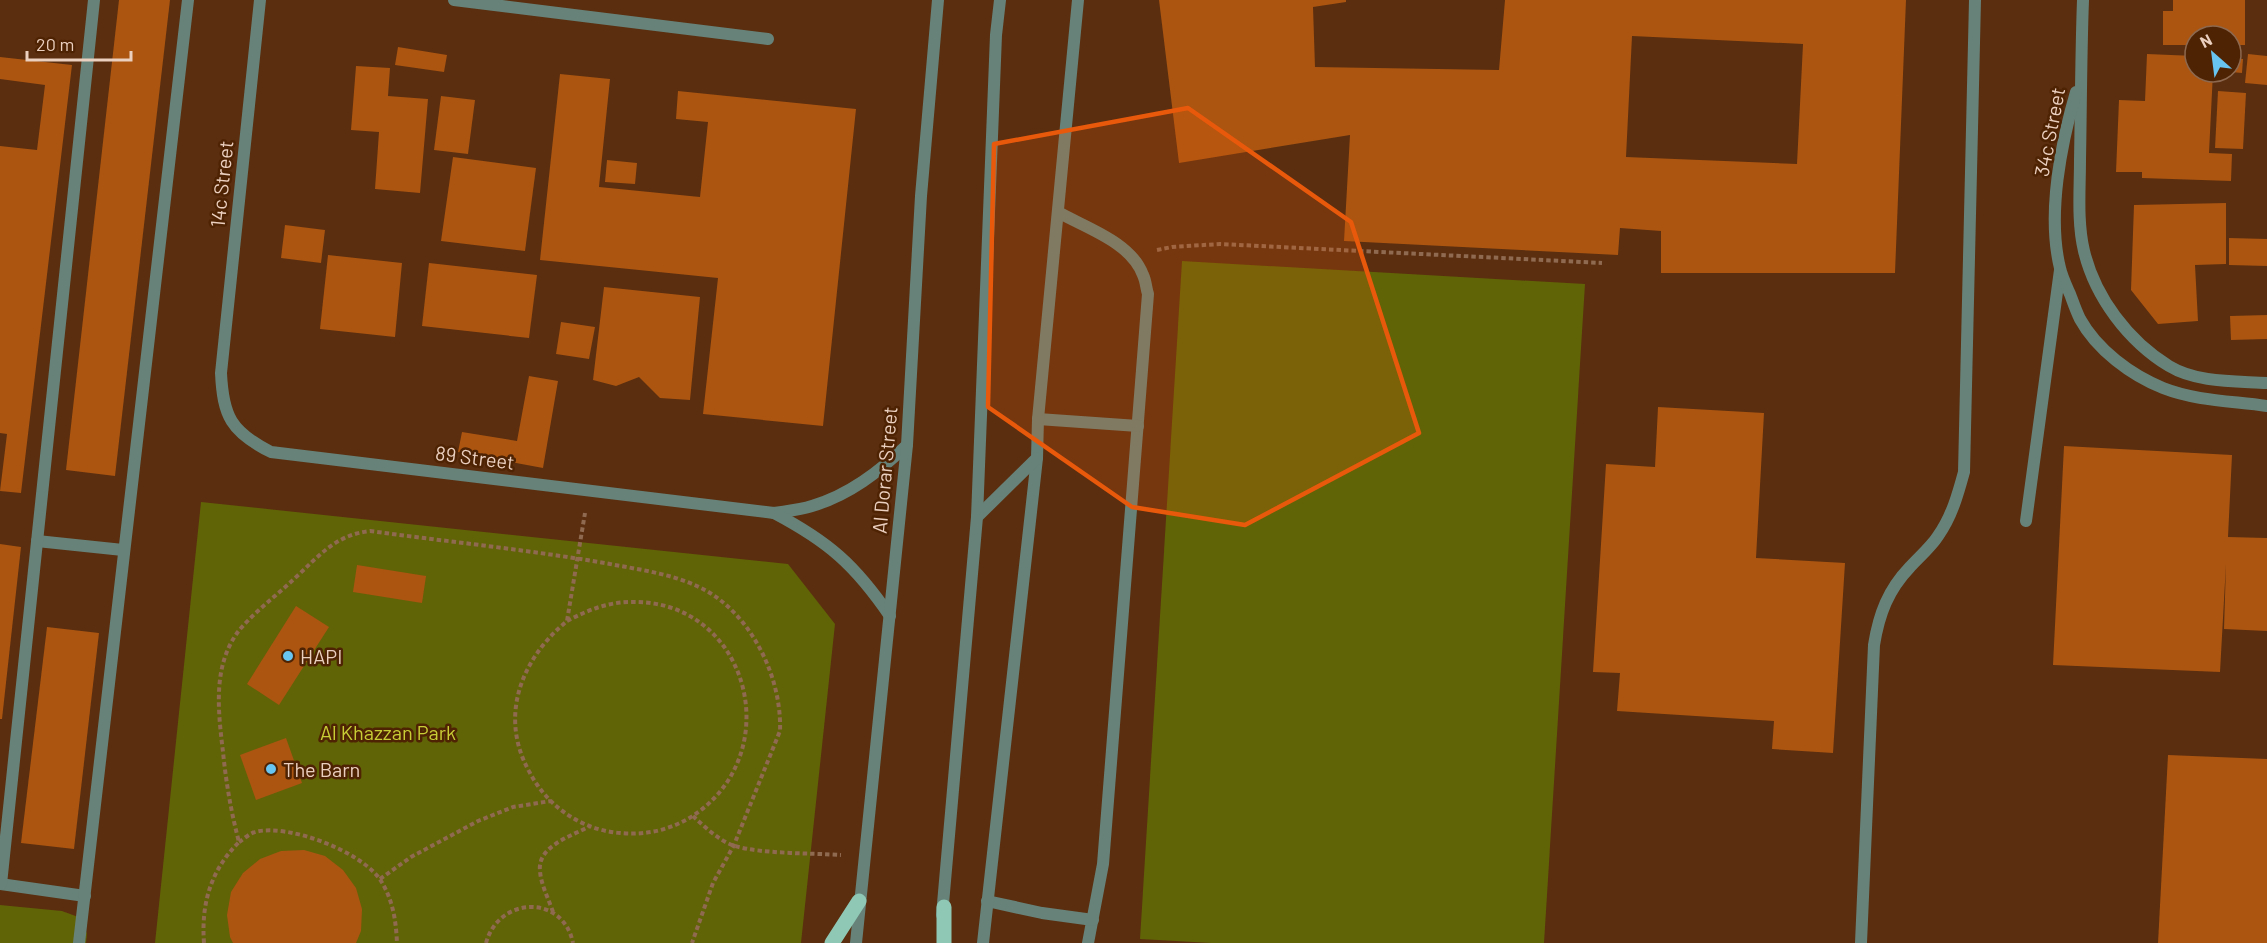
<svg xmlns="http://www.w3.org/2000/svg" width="2267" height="943" font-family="Barlow,sans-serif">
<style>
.green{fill:#616307}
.building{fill:#ab5511;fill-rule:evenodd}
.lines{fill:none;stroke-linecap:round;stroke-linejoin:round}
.path{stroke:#8f6950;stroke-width:4;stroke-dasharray:4.5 3;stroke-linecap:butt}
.service{stroke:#678279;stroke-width:12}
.minor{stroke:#678279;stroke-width:12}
.primary{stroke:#8fc8b4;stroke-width:15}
.marked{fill:#e8590c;fill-opacity:0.2;stroke:#e8590c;stroke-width:4.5;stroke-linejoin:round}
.poi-dot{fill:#68c4f0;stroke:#4e2303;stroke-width:2}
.labels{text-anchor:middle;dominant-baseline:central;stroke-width:5;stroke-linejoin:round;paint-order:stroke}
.street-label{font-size:20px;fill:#ebcfbf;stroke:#4e2303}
.poi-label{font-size:20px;fill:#ebcfbf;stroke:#4e2303;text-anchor:start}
.park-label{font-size:20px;fill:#c8cd36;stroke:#4e2303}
</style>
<rect width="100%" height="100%" fill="#5a2e0f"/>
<g class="green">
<polygon points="1182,261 1585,284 1544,943 1211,943 1140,939"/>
<polygon points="201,502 788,564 835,624 801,943 155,943"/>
<polygon points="0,905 62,911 81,918 87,934 86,943 0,943"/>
</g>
<g class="building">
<polygon points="119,0 170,0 115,476 66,470"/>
<path d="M1159 0H1346V2L1313 7 1315 67 1499 70 1505 0H1906L1895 273H1661V231L1620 228 1618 255 1344 241 1350 135 1179 163ZM1632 36 1803 44 1797 164 1626 157Z"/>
<polygon points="2173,0 2245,0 2245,45 2231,45 2231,36 2195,36 2195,45 2163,45 2163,11 2173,11"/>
<polygon points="398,47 447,55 444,72 395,65"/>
<polygon points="2147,54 2195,56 2195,72 2213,72 2209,153 2232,154 2231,181 2142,178 2142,172 2116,172 2119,100 2145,101"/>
<polygon points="2248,54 2267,56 2267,85 2245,83"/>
<polygon points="0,57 72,65 21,493 0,491 7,434 0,433 0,146 37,150 45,85 0,79"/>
<polygon points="2231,58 2243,59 2242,73 2231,72"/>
<polygon points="356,66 390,68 388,96 428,99 420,193 375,189 379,132 351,130"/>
<polygon points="560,74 610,79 599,187 700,197 708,122 676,119 678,91 856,109 823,426 703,414 718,278 540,260"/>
<polygon points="2218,91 2246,93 2243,149 2215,148"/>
<polygon points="441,96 475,100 468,154 434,150"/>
<polygon points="453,157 536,168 525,251 441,241"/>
<polygon points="607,160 637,163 635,184 605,182"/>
<polygon points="2226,203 2226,264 2195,265 2198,321 2158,324 2131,290 2134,205"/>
<polygon points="285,225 325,230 321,263 281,258"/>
<polygon points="2229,238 2267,239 2267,266 2229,265"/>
<polygon points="328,255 402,263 395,337 320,329"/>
<polygon points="429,263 537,275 529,338 422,326"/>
<polygon points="604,287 700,297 690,400 660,398 639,377 616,386 593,380"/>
<polygon points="2267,315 2267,339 2231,340 2230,316"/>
<polygon points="561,322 595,327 589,359 556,354"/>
<polygon points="529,376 558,381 543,468 458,452 462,432 517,441"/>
<polygon points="1658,407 1764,413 1756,558 1845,563 1833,753 1772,749 1774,721 1617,711 1620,673 1593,672 1606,464 1655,467"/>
<polygon points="2064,446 2232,455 2228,537 2267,538 2267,631 2224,629 2226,564 2220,672 2053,665"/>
<polygon points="0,544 21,547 2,719 0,719"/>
<polygon points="357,565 426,576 422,603 353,592"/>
<polygon points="296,606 329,627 279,705 247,684"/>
<polygon points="47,627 99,633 74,849 21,843"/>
<polygon points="286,738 302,783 256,800 240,755"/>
<polygon points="2168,755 2267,759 2267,943 2158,943"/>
<polygon points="304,850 325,856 343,870 356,888 362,909 361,931 356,943 233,943 230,937 227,915 231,892 243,873 260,859 281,851"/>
</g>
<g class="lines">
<g class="path">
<polyline points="1157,250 1172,247 1220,244 1602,263"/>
<path d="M567 621C588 610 608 602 631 602 744 599 787 743 701 810 678 828 649 836 620 833 582 830 548 807 530 773 498 717 521 659 567 621L585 513"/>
<path d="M693 816C705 827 719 841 735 846 761 854 812 853 841 855"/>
<path d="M239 842C244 839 250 833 255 832 288 823 363 852 381 881 393 900 396 921 397 943"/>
<polyline points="380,879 411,857 478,821 513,807 551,801"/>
<path d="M553 912C549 900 541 885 540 871 537 846 572 836 590 826"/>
<path d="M204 943C201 903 211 870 239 842 231 812 226 782 223 752 218 710 212 663 241 628 257 610 277 595 295 578 319 556 335 535 370 531 450 542 531 550 610 564 641 570 674 574 703 589 751 614 782 677 780 731L734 845 713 883 692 943"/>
<path d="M486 943C499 896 563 894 573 943"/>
</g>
<g class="service">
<path d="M1058 212C1086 228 1131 242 1143 275 1146 281 1146 288 1148 294L1103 864 1088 943"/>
<polyline points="1038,419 1138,426"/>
<polyline points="2026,521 2060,270"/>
<polyline points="37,541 123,550"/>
<polyline points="0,884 85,896"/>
<polyline points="1,884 94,0"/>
<polyline points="987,901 1042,913 1093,920"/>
<polyline points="79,943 188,0"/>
<polyline points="983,943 1037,458 1038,419 1078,0"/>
<path d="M1861 943 1874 645C1879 614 1888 590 1910 567 1919 557 1931 547 1938 536 1952 516 1958 494 1964 472L1975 0"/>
</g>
<g class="minor">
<path d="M260 0 221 373C223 416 231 432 271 452L774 513C787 511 800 510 812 506 849 495 879 472 907 445"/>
<polyline points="454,0 768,39"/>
<path d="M2083 0C2081 53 2081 106 2080 160 2080 189 2077 222 2084 251 2095 297 2128 341 2169 366 2197 383 2235 381 2267 383"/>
<path d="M2076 92C2061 144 2047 215 2060 268 2062 277 2066 285 2070 294 2073 302 2076 311 2080 319 2097 350 2131 375 2163 388 2196 401 2233 401 2267 406"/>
<path d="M774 513C829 542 855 565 890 616"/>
<polyline points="977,517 1037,458"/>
<polyline points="942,915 977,517 996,35 1000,0"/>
<polyline points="856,943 907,445 921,196 938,0"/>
</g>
<g class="primary">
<polyline points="944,907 944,943"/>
<polyline points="832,943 859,901"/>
</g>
</g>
<path class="marked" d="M1188 108 1351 222 1419 433 1245 525 1132 507 988 407 994 144Z"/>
<g class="poi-dot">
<circle cx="288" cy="656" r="6"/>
<circle cx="271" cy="769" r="6"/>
</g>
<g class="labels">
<g class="street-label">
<text transform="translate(2049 132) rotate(-79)">34c Street</text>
<text transform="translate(221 184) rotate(-84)">14c Street</text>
<text transform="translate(475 457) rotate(7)">89 Street</text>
<text transform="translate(884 470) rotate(-85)">Al Dorar Street</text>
</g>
<g class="poi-label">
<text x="300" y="656">HAPI</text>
<text x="283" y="769">The Barn</text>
</g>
<g class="park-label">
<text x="388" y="732">Al Khazzan Park</text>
</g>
</g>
<g transform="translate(2213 54) rotate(332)"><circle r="28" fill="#4e2303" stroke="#8d684e" stroke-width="1.5"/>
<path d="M0-4.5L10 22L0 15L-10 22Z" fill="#68c4f0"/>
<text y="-9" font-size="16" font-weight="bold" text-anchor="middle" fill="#ebcfbf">N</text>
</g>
<path d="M27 51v9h104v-9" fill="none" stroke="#ebcfbf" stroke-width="3"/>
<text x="36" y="51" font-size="18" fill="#ebcfbf" stroke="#4e2303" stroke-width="4.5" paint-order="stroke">20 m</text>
</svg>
